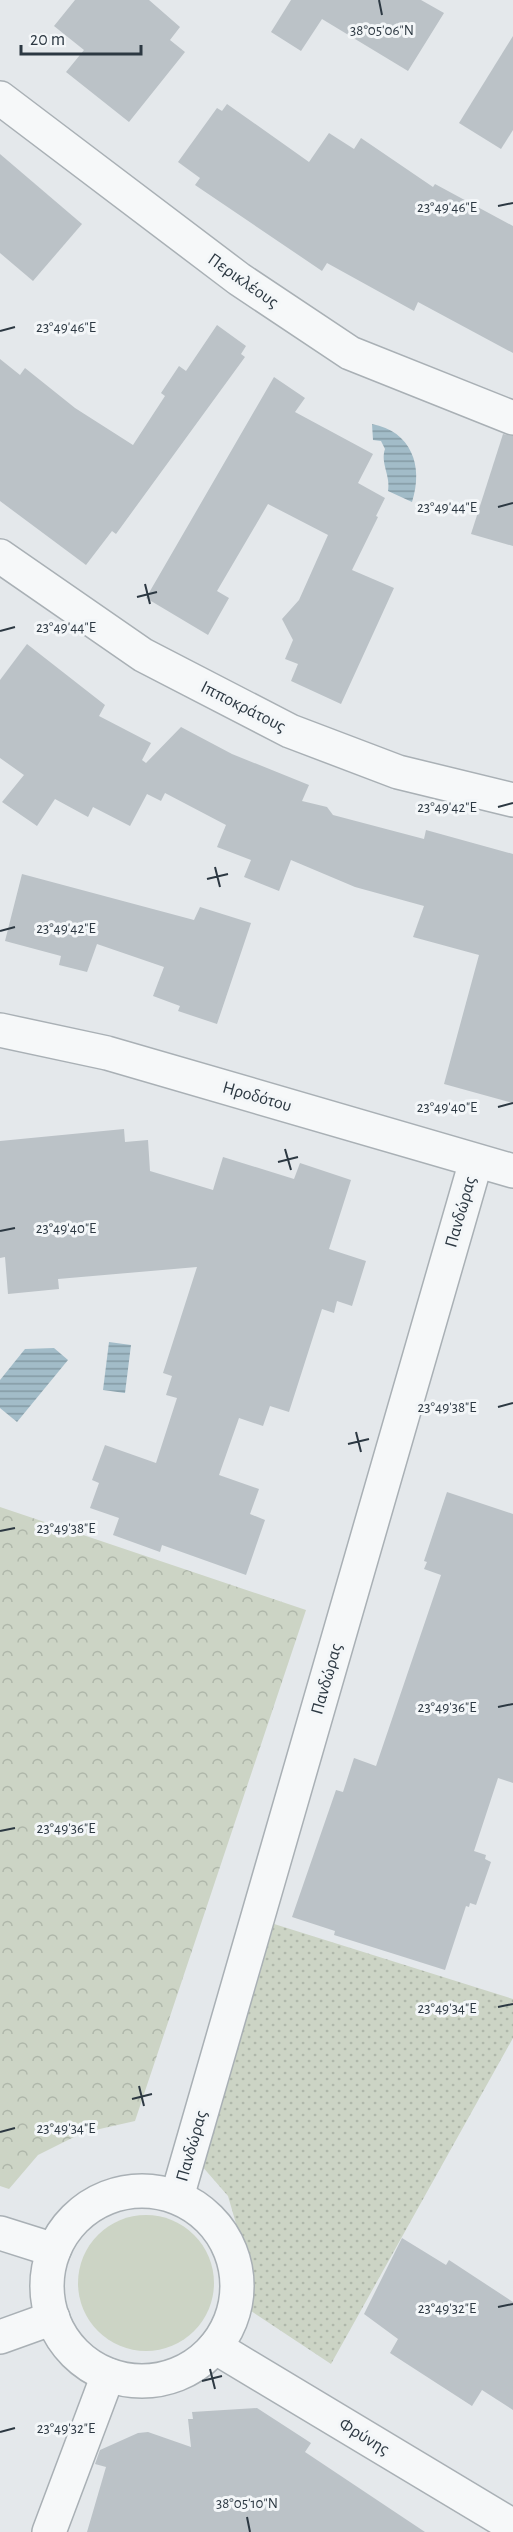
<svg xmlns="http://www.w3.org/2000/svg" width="513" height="2532" font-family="'Alegreya Sans',sans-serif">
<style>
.grass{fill:url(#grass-dots)}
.forest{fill:url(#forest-crowns)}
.garden{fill:#ccd4c5}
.water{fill:url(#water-rules)}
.building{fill:#bbc2c7}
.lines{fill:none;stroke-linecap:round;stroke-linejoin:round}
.street-casing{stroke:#a9b0b5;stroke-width:36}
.street{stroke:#f6f8f9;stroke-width:33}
.ticks{fill:none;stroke:#2c3842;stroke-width:2}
.labels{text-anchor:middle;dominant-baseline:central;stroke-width:6;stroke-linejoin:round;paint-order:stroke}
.street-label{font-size:18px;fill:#2c3842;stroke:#f3f6f8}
.ticks-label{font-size:15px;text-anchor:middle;fill:#2c3842;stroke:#f3f6f8;stroke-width:6;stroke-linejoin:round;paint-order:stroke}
</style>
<defs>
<pattern id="grass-dots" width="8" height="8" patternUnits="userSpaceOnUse" patternTransform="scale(1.5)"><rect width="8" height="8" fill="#ccd4c5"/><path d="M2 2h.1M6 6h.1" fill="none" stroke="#afb7aa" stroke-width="1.8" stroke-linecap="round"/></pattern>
<pattern id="forest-crowns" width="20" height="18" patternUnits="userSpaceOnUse" patternTransform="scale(1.5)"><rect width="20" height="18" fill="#ccd4c5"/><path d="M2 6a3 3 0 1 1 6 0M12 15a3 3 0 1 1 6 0" fill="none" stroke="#afb7aa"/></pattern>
<pattern id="water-rules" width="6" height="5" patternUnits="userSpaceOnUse" patternTransform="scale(1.5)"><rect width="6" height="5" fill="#a2bcc8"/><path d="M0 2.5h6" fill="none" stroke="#849aa4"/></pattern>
</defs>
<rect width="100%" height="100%" fill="#e4e8eb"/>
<polygon class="grass" points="255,1918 513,1999 513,2038 331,2364 239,2303 237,2227 228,2196 201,2165"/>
<polygon class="forest" points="0,1507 306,1610 135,2121 82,2133 38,2155 9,2189 0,2186"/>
<circle class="garden" cx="146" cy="2283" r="68"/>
<g class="water">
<path d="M372 424C411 431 424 466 412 502L388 491C391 476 380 463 385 449L381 441 373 440Z"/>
<polygon points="109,1342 131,1345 125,1393 103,1390"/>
<polygon points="54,1348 68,1360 17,1422 0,1408 0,1380 25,1349"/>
</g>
<g class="building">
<polygon points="75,0 149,0 180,27 170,40 185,52 129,122 66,72 84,50 54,26"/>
<polygon points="291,0 421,0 444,13 408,71 322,19 301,51 271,32"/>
<polygon points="513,36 513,130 501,149 459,123"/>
<polygon points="227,104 309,162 329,133 354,149 361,138 433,187 435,184 513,226 513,353 418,302 414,311 327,263 322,271 195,185 200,178 178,162 217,108 222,111"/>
<polygon points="0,154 82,224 33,281 0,253"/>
<polygon points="217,325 246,346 241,354 245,357 116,534 112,531 86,565 0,501 0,359 20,375 25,368 75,408 133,445 165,396 161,393 179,366 186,371"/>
<polygon points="274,377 305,398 295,412 373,454 358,483 385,498 376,516 378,517 352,570 394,588 341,704 291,681 298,664 285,659 293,640 282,619 299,600 328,535 268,504 217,591 229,598 208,635 146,598"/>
<polygon points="503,434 513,436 513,546 471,534"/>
<polygon points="27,644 105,705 99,716 151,743 142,760 146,763 181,727 232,754 309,785 302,801 327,807 333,815 424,839 426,830 513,854 513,1103 444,1084 479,955 413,937 424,906 355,887 291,860 279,891 244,877 251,860 217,847 226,825 165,793 161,801 147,794 130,826 93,807 88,817 55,799 37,826 2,802 24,775 0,758 0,680"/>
<polygon points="22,874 194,920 200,907 251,923 217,1024 178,1011 180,1006 153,996 164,967 97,944 87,972 59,965 61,956 5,941"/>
<polygon points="124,1129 125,1142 148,1140 150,1171 213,1190 223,1157 294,1179 300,1163 351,1180 329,1249 366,1261 352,1306 337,1301 334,1313 322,1309 289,1412 270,1406 263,1426 239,1418 219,1475 259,1489 250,1514 265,1520 246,1575 162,1545 160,1552 113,1535 119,1518 90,1508 99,1483 92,1480 105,1445 156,1463 177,1398 166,1395 172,1376 163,1373 197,1267 58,1279 59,1289 8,1294 5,1257 0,1258 0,1141"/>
<polygon points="447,1492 513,1514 513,1783 498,1778 474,1851 486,1855 485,1859 491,1862 476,1905 470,1903 469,1907 466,1906 445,1970 334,1935 335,1931 292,1917 336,1790 343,1792 354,1758 376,1766 441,1575 424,1569 427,1562 424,1561"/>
<polygon points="402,2238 446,2265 449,2260 513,2302 513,2410 482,2390 472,2406 390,2353 398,2339 364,2314"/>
<polygon points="257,2408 311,2443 305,2452 425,2532 87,2532 106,2467 95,2464 100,2450 138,2433 148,2432 191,2447 188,2419 193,2419 192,2412"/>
</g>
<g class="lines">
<defs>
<g id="street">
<polyline points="0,98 239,279 350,353 513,418"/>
<polyline points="0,556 143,655 290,731 398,772 513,800"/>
<polyline points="0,1030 107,1053 513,1171"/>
<circle cx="142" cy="2286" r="95"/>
<polyline points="177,2197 476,1161"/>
<polyline points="0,2233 54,2250"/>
<polyline points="0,2337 53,2318"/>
<polyline points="215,2347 513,2526"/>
<polyline points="49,2532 108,2375"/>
</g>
</defs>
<use href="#street" class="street-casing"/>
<use href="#street" class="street"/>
</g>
<path class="ticks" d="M379 0 382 15M498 206 513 203M0 331 15 327M498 507 513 503M145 584 150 604M137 597 157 592M0 631 15 627M498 807 513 803M215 867 220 887M207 879 228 874M0 931 15 927M498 1107 513 1103M285 1149 291 1170M278 1162 298 1157M0 1231 15 1228M498 1407 513 1403M356 1432 361 1452M348 1444 369 1439M0 1531 15 1528M498 1707 513 1704M0 1831 15 1828M498 2007 513 2004M139 2086 144 2106M132 2099 152 2094M0 2132 15 2128M498 2307 513 2304M210 2369 215 2389M202 2381 222 2376M0 2432 15 2428M247 2517 250 2532"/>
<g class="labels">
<g class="street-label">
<text transform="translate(243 281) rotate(35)">Περικλέους</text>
<text transform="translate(243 707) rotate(27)">Ιπποκράτους</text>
<text transform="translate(257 1097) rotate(16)">Ηροδότου</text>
<text transform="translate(461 1212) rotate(-74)">Πανδώρας</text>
<text transform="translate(327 1679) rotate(-74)">Πανδώρας</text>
<text transform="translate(192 2146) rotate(-74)">Πανδώρας</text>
<text transform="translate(364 2437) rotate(31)">Φρύνης</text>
</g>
</g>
<g class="ticks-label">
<text x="382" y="35">38°05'06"N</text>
<text x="447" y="212">23°49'46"E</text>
<text x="66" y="332">23°49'46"E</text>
<text x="447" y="512">23°49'44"E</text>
<text x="66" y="632">23°49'44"E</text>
<text x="447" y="812">23°49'42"E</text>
<text x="66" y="933">23°49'42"E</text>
<text x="447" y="1112">23°49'40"E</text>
<text x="66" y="1233">23°49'40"E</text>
<text x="447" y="1412">23°49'38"E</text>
<text x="66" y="1533">23°49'38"E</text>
<text x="447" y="1712">23°49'36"E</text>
<text x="66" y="1833">23°49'36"E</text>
<text x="447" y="2013">23°49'34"E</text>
<text x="66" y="2133">23°49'34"E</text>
<text x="447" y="2313">23°49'32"E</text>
<text x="66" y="2433">23°49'32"E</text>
<text x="247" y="2508">38°05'10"N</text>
</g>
<path d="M21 45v9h120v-9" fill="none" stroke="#2c3842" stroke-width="3"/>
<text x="30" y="45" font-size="18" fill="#2c3842" stroke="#f3f6f8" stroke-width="4.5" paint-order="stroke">20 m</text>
</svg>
